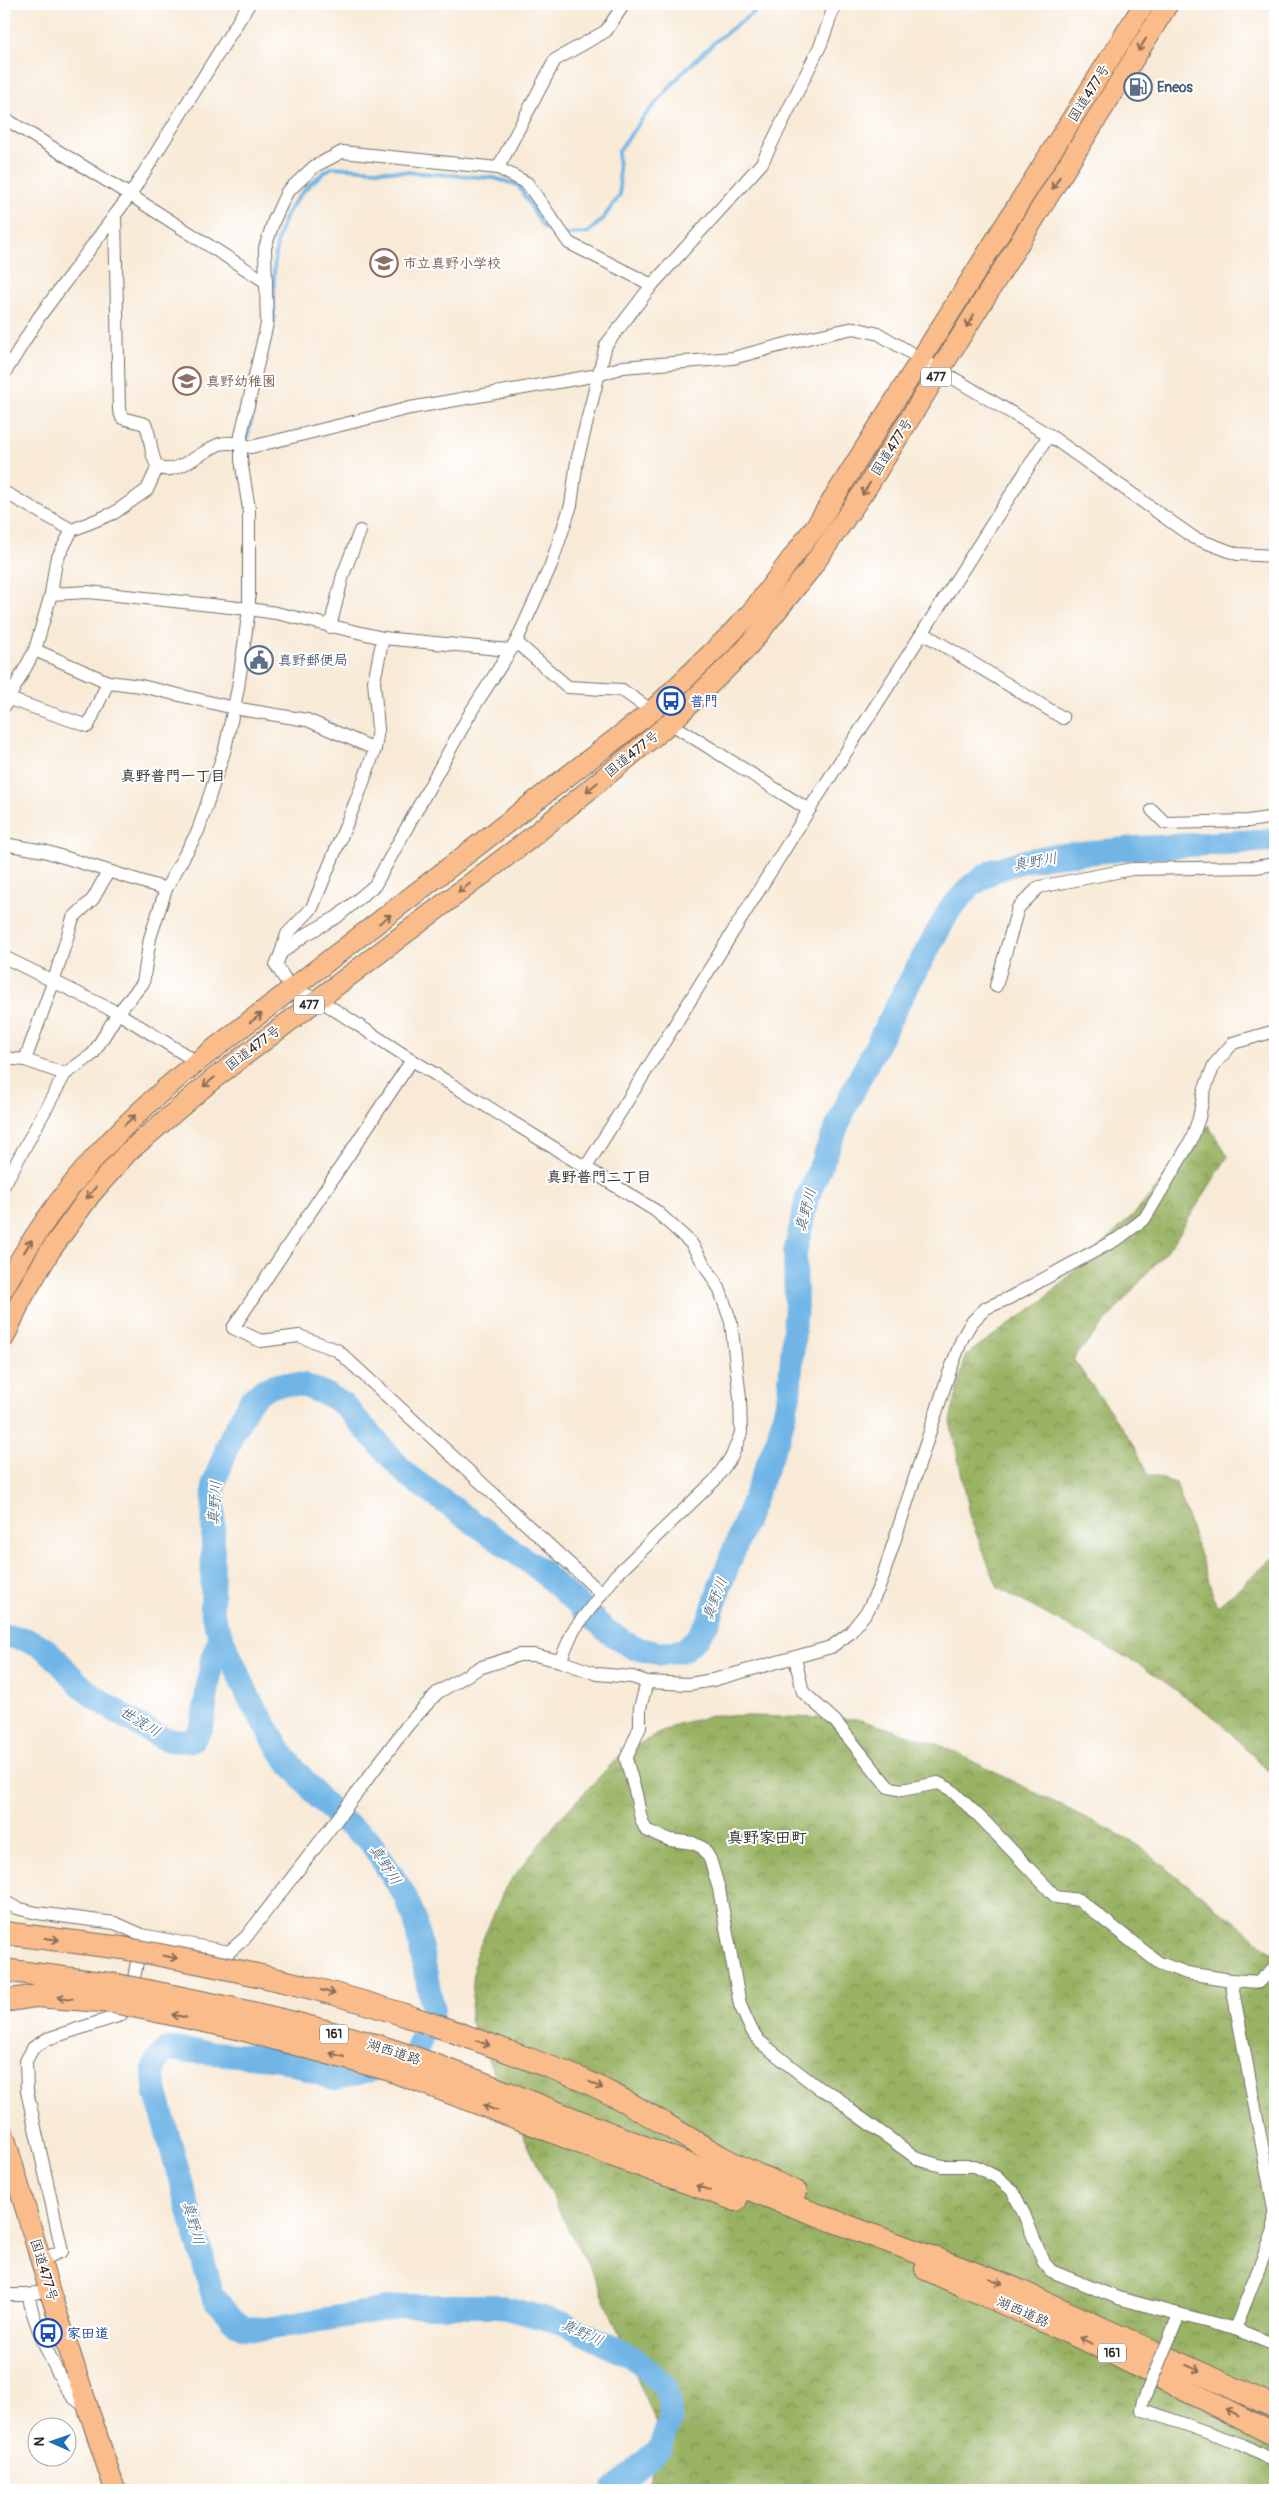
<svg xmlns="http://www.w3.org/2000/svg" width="1279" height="2494" font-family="Pangolin,'Klee One',sans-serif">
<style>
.forest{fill:url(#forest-crowns);stroke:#626e47}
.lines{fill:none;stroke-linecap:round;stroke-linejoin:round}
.stream{stroke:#6fb5e6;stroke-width:4}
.river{stroke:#6fb5e6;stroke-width:24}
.minor-casing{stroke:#736e67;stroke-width:14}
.trunk-casing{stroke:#736e67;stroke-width:22}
.motorway-casing{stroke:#736e67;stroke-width:24}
.minor{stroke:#fff;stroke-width:12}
.trunk{stroke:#f9bc8a;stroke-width:20}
.motorway{stroke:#f9bc8a;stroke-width:22}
.minor-bridge-casing{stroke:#736e67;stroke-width:14;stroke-linecap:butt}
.motorway-bridge-casing{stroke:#736e67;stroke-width:24;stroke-linecap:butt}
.minor-bridge{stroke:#fff;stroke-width:12}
.motorway-bridge{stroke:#f9bc8a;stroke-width:22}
.oneway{stroke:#886c56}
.labels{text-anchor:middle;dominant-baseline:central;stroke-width:4;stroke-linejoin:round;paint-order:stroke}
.shield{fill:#fff;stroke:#6b6b6b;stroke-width:1}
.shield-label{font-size:12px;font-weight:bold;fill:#2b2b2b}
.service-label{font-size:14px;font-weight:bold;fill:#4e5e75;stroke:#fff;text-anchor:start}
.street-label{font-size:14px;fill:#2b2b2b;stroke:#fff}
.education-label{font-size:14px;font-weight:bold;fill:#785e54;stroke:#fff;text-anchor:start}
.transit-label{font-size:14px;font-weight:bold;fill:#164399;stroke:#fff;text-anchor:start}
.neighbourhood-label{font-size:15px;font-weight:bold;fill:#2b2b2b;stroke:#fff}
.water-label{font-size:15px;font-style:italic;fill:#435b6c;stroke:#fff}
.quarter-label{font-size:16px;font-weight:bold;fill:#2b2b2b;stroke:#fff}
</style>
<defs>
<pattern id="forest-crowns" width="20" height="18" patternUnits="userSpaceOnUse" patternTransform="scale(1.25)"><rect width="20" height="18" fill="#99b263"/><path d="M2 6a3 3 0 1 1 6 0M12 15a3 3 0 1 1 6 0" fill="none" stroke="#7d9152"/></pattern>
</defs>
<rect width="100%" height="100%" fill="#fff"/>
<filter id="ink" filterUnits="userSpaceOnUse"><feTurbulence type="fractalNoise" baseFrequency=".02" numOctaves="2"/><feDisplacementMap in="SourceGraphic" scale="10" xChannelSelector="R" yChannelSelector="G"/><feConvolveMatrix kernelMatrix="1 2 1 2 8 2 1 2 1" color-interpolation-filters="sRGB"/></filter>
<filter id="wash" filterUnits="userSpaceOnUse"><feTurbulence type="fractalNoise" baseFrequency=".0096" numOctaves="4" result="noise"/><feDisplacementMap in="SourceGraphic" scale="20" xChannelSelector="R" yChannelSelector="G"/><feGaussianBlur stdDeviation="1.12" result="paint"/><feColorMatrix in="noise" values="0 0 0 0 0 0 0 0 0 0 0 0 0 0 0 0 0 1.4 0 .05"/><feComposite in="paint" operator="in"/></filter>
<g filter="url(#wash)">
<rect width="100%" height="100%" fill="#f8ead7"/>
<g class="forest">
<polygon points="1208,1125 1228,1156 1174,1242 1073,1359 1135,1446 1147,1474 1176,1483 1217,1607 1275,1556 1275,1778 1219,1721 1144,1667 998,1588 972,1523 950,1421 966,1355 1041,1302 1137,1211"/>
<polygon points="716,1715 857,1719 938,1744 1132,1841 1275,1954 1275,2490 645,2490 664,2444 601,2290 557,2207 470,2021 475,1957 505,1888 562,1816 623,1752 678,1724"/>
</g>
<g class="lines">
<g class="stream">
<polyline points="566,234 587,233 602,220 620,195 618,152 643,118 683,72 718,39 765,4"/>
<path d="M272 331 274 322C274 253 268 210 332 167L494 178 518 185 544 228 557 233"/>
<polyline points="247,438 254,408"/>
</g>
<g class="river">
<path d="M4 1636C53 1639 55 1664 87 1691 101 1702 153 1736 170 1740 176 1742 186 1740 193 1740L202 1727 212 1659 220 1638"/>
<path d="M613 2490 660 2448 670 2420V2404L664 2385 630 2355 562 2323 498 2306H405L266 2329 244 2328 231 2318 213 2296 156 2093C153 2071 150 2063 168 2049L281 2059 334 2079 413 2059 433 2010 415 1919 404 1894 369 1840 340 1819 319 1798 283 1755 250 1700 215 1623 212 1609 214 1483 231 1437 250 1401 261 1391 275 1385 288 1384 303 1385 328 1395 343 1404 408 1476 540 1570 607 1631 634 1648 662 1654 684 1650 698 1637 709 1621 720 1586 779 1435 789 1395 796 1305 795 1253 807 1198 847 1103 904 992 950 909 971 886 993 871 1020 862 1051 856 1138 848 1275 840"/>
</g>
</g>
</g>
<g filter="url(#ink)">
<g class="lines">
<defs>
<g id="minor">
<polyline points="4,118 130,195 266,282"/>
<polyline points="498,168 555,60 606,31 624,4"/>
<path d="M115 215 119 410 122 418 145 424C152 436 149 454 157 465 170 481 206 448 220 444 230 441 241 444 251 447L410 408 598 375 623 367 733 358 812 337 854 328 879 334 1049 435 1194 538 1237 554 1275 556"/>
<polyline points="4,374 39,317 130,195 249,4"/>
<polyline points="4,492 72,530"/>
<polyline points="51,594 88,592 249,609 276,613 383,638 509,650"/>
<polyline points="330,627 343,575 360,531"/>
<polyline points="923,633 1063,718"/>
<polyline points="516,642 568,687 622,690 652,711"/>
<polyline points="35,650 108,682 141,686 234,708 307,720 375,749 360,791 312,908 287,934 281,953"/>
<polyline points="9,699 88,726 108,682"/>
<polyline points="4,707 35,650 51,594 56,561 72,530 114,513 147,490 158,466"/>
<polyline points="670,723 809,810"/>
<polyline points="375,749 378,729 374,681 383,638"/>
<polyline points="1152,810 1165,823 1248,821 1275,817"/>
<polyline points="4,844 44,851 166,889"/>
<polyline points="4,957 118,1013 197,1062"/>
<polyline points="996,986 1018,908 1039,887 1132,869 1256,867 1275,864"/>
<polyline points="4,1058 25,1060 65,1074"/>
<polyline points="25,1060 54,980 73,918 93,899 108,872"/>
<polyline points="412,1060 233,1328 261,1341 299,1336 337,1350 601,1593"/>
<polyline points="586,1167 809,810 1049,435"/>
<polyline points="4,1185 65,1074 93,1054 118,1013 143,983 150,938 166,889 198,831 225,749 238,688 249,609 249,509 241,460 241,435 267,324 265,248 274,220 287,192 315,166 342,152 498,168 527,183 569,243 652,285"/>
<polyline points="560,1661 573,1631 616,1575 715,1480 732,1456 741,1433 740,1398 731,1322 719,1288 691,1243 656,1211 412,1060 318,999 292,990 276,965 281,953 305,935 337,917 375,885 472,710 516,642 551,565 571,505 577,461 606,345 652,285 762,163 821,44 835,4"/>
<polyline points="647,1682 640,1708 640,1727 626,1759 636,1794 641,1819 646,1830 670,1840 693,1843 703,1848 710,1859 719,1889 740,2005 751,2029 759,2041 794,2069 820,2089 836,2096 850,2110 918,2159 942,2166 975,2166 998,2178 1012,2190 1024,2214 1043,2261 1051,2271 1118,2298 1235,2329 1274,2230 1274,2209 1231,1980 1187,1973 1159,1963 1079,1900 1056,1897 984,1821 950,1789 938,1783 902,1790 888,1787 835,1721 803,1692 795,1658"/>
<polyline points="4,1901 16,1908 37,1913 115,1923 142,1935 229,1952 246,1937 329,1830 407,1726 437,1693 479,1668 519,1655 534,1655 560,1661 597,1674 632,1677 647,1682 689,1684 713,1680 831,1647 850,1633 868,1610 880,1585 948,1376 962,1339 971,1323 986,1308 1009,1298 1119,1238 1145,1218 1191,1141 1199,1118 1204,1091 1214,1065 1233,1043 1275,1031"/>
<polyline points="1231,1980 1259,1982 1275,1967"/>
<polyline points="41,2260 62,2251 27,2091 26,2061 33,2048 47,2039 121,2015 130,2001 140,1945"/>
<path d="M49 2289 29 2295C30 2315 60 2385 75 2399 79 2402 84 2405 88 2407"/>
<polyline points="4,2295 29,2295"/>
<polyline points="1235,2329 1275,2345"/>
<polyline points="1143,2401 1141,2409 1243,2445 1275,2462"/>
</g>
<g id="trunk">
<path d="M4 1288C55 1194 114 1129 197 1062L652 711 725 640 754 609 818 523 1144 4"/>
<polyline points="4,1338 21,1300 50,1251 91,1194 127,1153 212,1080 528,840 670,723 745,650 809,571 867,487 1168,4"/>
<polyline points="4,2135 49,2289 115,2490"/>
</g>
<g id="motorway">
<polyline points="4,1933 122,1948"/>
<polyline points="4,1970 117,1985"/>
<polyline points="4,2001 36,1996 114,2002"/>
<path d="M550 2067C613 2089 665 2126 723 2158 746 2171 772 2181 796 2192"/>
<polyline points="543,2107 767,2196 1011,2287 1275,2407"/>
<polyline points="536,2125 611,2155 736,2200"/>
<polyline points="926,2269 1090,2342 1275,2435"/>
</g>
</defs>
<use href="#minor" class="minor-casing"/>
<use href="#trunk" class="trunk-casing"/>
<use href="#motorway" class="motorway-casing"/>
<use href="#minor" class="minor"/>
<use href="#trunk" class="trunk"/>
<use href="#motorway" class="motorway"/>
<defs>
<polyline id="minor-bridge" points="1143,2401 1176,2322"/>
<g id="motorway-bridge">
<path d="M122 1948C188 1960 254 1973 319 1990 398 2010 474 2039 550 2067"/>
<path d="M117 1985C210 2003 303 2022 394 2051 444 2067 493 2087 543 2107"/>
<polyline points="114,2002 237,2028 390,2070 536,2125"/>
</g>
</defs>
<use href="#minor-bridge" class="minor-bridge-casing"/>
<use href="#motorway-bridge" class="motorway-bridge-casing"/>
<use href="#minor-bridge" class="minor-bridge"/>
<use href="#motorway-bridge" class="motorway-bridge"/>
</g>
<defs><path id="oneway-shaft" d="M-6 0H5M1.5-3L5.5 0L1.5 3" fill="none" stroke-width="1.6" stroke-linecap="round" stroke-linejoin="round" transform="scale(1.25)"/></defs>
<g class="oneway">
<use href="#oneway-shaft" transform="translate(1142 45) rotate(122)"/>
<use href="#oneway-shaft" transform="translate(1056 183) rotate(122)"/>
<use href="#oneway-shaft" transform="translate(970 321) rotate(122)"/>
<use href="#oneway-shaft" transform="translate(866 489) rotate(123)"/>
<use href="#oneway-shaft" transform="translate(592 787) rotate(141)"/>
<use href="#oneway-shaft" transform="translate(464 888) rotate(143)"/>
<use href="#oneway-shaft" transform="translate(385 919) rotate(-37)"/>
<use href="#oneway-shaft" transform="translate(256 1018) rotate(-37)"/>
<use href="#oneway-shaft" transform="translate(209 1082) rotate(141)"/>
<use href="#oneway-shaft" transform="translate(130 1120) rotate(-43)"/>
<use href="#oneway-shaft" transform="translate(91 1193) rotate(129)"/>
<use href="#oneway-shaft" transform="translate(28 1246) rotate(-58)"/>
<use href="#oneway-shaft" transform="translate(52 1939) rotate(7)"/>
<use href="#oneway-shaft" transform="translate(170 1957) rotate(11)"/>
<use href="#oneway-shaft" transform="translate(328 1992) rotate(16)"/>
<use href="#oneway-shaft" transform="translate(65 1998) rotate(-175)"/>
<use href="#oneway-shaft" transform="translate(179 2016) rotate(-168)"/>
<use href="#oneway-shaft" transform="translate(483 2043) rotate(19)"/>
<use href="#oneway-shaft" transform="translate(337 2055) rotate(-164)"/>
<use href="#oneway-shaft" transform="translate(596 2085) rotate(26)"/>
<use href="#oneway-shaft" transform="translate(490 2108) rotate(-159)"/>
<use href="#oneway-shaft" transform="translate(703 2188) rotate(-160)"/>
<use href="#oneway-shaft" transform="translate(996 2281) rotate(22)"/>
<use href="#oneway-shaft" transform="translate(1086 2341) rotate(-155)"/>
<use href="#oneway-shaft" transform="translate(1193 2368) rotate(25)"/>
<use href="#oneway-shaft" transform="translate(1232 2413) rotate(-153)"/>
</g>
</g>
<defs>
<symbol id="fuel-ring" viewBox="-11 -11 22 22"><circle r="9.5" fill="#fff" stroke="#5c6f8a" stroke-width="1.5"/><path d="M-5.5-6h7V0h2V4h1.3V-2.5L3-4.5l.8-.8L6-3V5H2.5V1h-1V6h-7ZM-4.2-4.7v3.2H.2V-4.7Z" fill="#5c6f8a"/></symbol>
<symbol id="school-ring" viewBox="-11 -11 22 22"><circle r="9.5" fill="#fff" stroke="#8d6e63" stroke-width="1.5"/><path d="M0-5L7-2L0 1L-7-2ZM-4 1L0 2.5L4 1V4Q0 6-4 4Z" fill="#8d6e63"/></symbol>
<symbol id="civic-ring" viewBox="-11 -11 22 22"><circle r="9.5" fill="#fff" stroke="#5c6f8a" stroke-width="1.5"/><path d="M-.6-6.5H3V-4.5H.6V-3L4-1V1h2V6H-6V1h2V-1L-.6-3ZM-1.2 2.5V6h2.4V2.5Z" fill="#5c6f8a"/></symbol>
<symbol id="bus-ring" viewBox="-11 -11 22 22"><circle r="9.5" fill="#fff" stroke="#1a4fb4" stroke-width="1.5"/><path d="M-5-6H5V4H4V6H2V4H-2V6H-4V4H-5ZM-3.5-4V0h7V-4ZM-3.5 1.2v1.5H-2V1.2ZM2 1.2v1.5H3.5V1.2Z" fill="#1a4fb4"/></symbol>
</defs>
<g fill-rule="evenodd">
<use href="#fuel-ring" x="1122" y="71" width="32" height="32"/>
<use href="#school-ring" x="368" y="247" width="32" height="32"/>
<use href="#school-ring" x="171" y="365" width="32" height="32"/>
<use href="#civic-ring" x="243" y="644" width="32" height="32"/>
<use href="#bus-ring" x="655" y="685" width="32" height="32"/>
<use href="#bus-ring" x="32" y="2317" width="32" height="32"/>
</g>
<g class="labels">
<g class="shield">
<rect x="921" y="367.5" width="30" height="19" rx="4"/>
<rect x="294" y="995.5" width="30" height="19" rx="4"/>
<rect x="320" y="2024.5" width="28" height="19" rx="4"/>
<rect x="1098" y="2343.5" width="28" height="19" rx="4"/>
</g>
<g class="shield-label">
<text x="936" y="377">477</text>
<text x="309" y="1005">477</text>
<text x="334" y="2034">161</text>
<text x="1112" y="2353">161</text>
</g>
<g class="service-label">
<text x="1157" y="87">Eneos</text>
<text x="278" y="660">真野郵便局</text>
</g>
<g class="street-label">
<text transform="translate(1089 93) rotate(-58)">国道477号</text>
<text transform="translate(892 447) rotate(-58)">国道477号</text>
<text transform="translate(632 754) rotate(-39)">国道477号</text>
<text transform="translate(253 1048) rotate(-37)">国道477号</text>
<text transform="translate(394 2052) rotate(18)">湖西道路</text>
<text transform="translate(44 2270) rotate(73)">国道477号</text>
<text transform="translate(1023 2312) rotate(24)">湖西道路</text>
</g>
<g class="education-label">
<text x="403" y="263">市立真野小学校</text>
<text x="206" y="381">真野幼稚園</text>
</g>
<g class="transit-label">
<text x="690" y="701">普門</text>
<text x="67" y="2333">家田道</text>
</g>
<g class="neighbourhood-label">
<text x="173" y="776">真野普門一丁目</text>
<text x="599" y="1177">真野普門二丁目</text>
</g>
<g class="water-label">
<text transform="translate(1035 862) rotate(-10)">真野川</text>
<text transform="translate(806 1210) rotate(-75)">真野川</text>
<text transform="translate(215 1503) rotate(-86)">真野川</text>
<text transform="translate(715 1599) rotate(-69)">真野川</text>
<text transform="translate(140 1722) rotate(31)">世渡川</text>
<text transform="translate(385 1865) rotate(57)">真野川</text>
<text transform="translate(193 2223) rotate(74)">真野川</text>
<text transform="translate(582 2333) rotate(24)">真野川</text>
</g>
<g class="quarter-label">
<text x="767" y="1838">真野家田町</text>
</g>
</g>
<rect width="1279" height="2494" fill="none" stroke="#fff" stroke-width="20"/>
<g transform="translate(52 2442) rotate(272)"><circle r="24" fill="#ffffff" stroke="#aaaaaa"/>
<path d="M0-4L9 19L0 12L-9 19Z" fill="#1f6fb2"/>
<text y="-8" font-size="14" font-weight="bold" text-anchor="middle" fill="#2b2b2b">N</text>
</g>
</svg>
